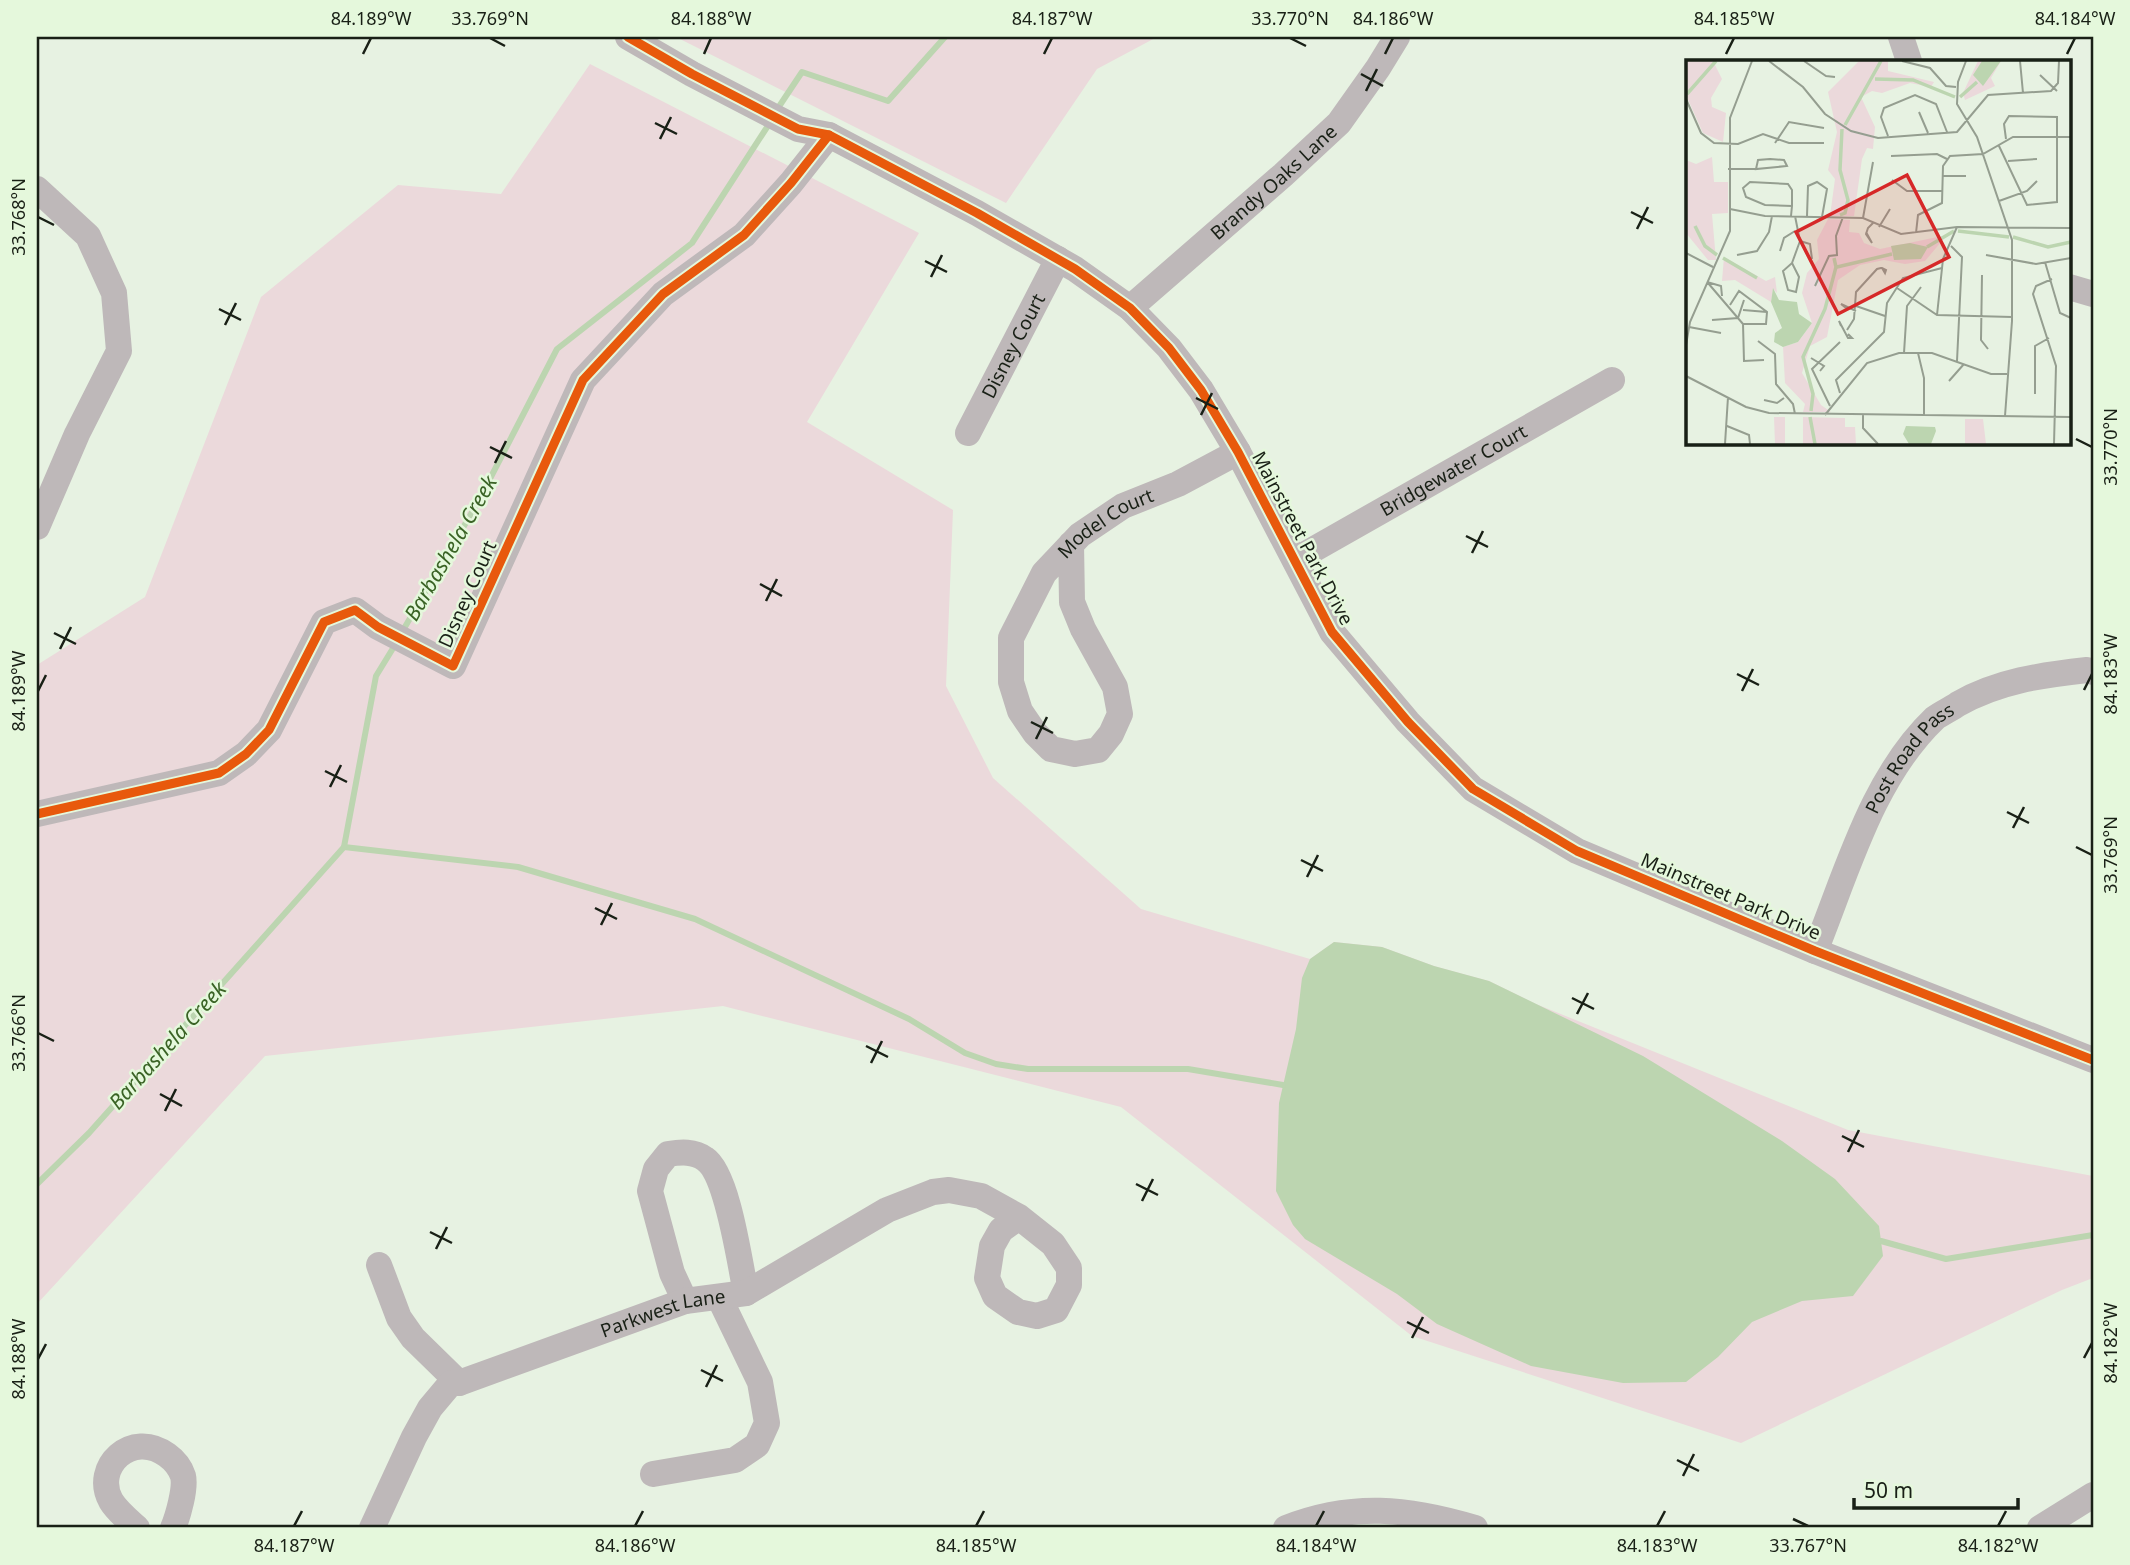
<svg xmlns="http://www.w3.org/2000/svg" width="2130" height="1565" font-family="'Noto Sans',sans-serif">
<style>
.green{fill:#ebd9db}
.water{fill:#bcd5b0}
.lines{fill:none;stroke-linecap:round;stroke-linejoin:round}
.stream{stroke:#bcd5b0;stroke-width:6}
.minor{stroke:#beb8b9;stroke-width:26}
.cycleway-casing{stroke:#e5f8dc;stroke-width:13}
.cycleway{stroke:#e8590c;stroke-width:9}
.ticks{fill:none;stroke:#192016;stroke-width:2.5}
.labels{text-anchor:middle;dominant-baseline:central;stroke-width:5;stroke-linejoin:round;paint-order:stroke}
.street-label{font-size:19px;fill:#192016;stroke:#e5f8dc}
.water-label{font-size:21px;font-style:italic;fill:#3a6325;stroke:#e5f8dc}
.inset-river{fill:none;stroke:#bcd5b0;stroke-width:3.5}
.inset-road{fill:none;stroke:#959e90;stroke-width:2}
.view{fill:#d62828;fill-opacity:0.15;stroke:#d62828;stroke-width:3.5}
.inset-edge{fill:none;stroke:#192016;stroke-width:3.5}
.neatline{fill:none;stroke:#192016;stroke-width:2.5}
.ticks-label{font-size:18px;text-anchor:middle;fill:#192016}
</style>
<rect width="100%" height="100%" fill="#e7f2e2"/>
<g class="green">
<polygon points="676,37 1157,37 1097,69 1006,203"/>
<polygon points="590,64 919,233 807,422 953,510 946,686 993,778 1141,909 1310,959 1334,942 1382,947 1434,966 1489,981 1536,1004 1848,1130 2093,1176 2093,1278 2062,1290 1741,1443 1412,1336 1121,1107 723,1006 265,1056 37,1304 37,665 145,597 261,297 398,185 501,194"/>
</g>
<polygon class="water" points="1334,942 1382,947 1434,966 1489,981 1643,1056 1782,1141 1835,1179 1879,1226 1883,1256 1853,1296 1802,1301 1752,1322 1718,1357 1686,1382 1623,1383 1531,1366 1437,1324 1397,1294 1305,1239 1293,1225 1276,1191 1279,1103 1296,1029 1302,978 1310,959"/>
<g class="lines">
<g class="stream">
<polyline points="776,111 802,72 888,101 945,37"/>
<polyline points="402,632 478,502 557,349 692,243 771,121"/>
<polyline points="344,847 518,867 695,919 909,1019 965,1053 996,1064 1028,1069 1188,1069 1283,1085"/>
<polyline points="37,1184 89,1133 344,847 376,676 395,645"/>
<polyline points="1881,1241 1946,1259 2093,1235"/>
</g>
<g class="minor">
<polyline points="628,37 692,74 798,129 829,135 977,213 1075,269 1130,308 1169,348 1201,390 1238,452 1332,632 1408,722 1473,789 1577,851 1815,951 2093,1060"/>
<polyline points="1901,37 1909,61"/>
<polyline points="37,189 88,236 114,293 119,351 77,434 37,527"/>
<polyline points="2069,287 2093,294"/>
<path id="s1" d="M1130 308 1283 175 1339 123 1378 68 1397 37"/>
<path id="s2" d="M968 433 1058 259"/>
<path id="s3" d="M1071 544 1072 602 1083 629 1115 687 1120 714 1111 734 1098 750 1075 754 1051 749 1035 733 1020 711 1011 682V638L1044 573 1080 535 1123 506 1178 484 1238 452"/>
<path id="s4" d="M1295 560 1612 380"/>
<polyline points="37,814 219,773 246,754 269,730 324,622 355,610 378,627 453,666 583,380 663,294 744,235 791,183 829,135"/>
<path id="s5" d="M1815 951C1847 872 1872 778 1935 718 1942 713 1951 709 1958 704 1998 681 2042 675 2087 670L2093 672"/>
<polyline points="379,1265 399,1318 413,1338 459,1383"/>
<path d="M685 1301 672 1273 650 1191 656 1169 668 1154C681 1152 694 1151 705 1159 728 1174 740 1265 746 1293"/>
<polyline points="653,1474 735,1460 757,1445 767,1423 760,1382 719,1297"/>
<path d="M137 1528C128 1520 117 1511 111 1501 92 1467 132 1429 167 1455 174 1460 180 1467 183 1476 186 1488 178 1516 173 1528"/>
<path id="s6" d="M372 1528 414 1437 430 1408 451 1383H459L685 1301 746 1293 887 1210 933 1192 949 1190 981 1196 1019 1217 1053 1244 1069 1268V1285L1056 1310 1037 1316 1018 1312 995 1296 987 1278 992 1246 1001 1230 1019 1217"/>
<path d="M1286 1528C1352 1502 1408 1508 1475 1528"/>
<polyline points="2040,1528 2093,1495"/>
</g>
<defs>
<g id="cycleway">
<polyline points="628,37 692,74 798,129 829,135 977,213 1075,269 1130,308 1169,348 1201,390 1238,452 1332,632 1408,722 1473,789 1577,851 1815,951 2093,1060"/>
<polyline points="37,814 219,773 246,754 269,730 324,622 355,610 378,627 453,666 583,380 663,294 744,235 791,183 829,135"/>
</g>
</defs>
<use href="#cycleway" class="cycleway-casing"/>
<use href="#cycleway" class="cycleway"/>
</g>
<path class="ticks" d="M490 38 505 46M1290 38 1306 46M363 54 371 38M704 54 711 38M1044 54 1052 38M1385 54 1393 38M1726 54 1734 38M2067 54 2075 38M1361 74 1383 86M1366 91 1377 69M655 123 677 134M660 139 671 117M1631 212 1653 223M38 217 54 225M1637 229 1648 207M925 261 947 272M931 277 942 255M219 309 241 320M225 325 236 303M1196 398 1218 409M1201 415 1212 393M2076 439 2092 447M490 447 512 458M495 463 506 441M1466 536 1488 547M1472 553 1483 531M760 584 782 596M766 601 777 579M54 633 76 644M60 649 71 627M1737 674 1759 685M2084 690 2092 674M38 691 46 675M1742 691 1753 669M1031 722 1053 733M1036 739 1047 717M325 771 347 782M330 787 341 765M2007 812 2029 823M2013 828 2024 807M2076 847 2092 855M1301 860 1323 871M1307 877 1318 855M595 908 617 919M601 925 612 903M1572 998 1594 1009M1577 1014 1588 993M38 1033 54 1041M866 1046 888 1057M871 1063 882 1041M160 1094 182 1106M165 1111 176 1089M1842 1136 1864 1147M1848 1152 1859 1130M1136 1184 1158 1195M1142 1201 1153 1179M430 1232 452 1243M436 1249 447 1227M1407 1322 1429 1333M1412 1338 1423 1317M2084 1358 2092 1343M38 1359 46 1344M701 1370 723 1381M706 1387 717 1365M1677 1460 1699 1471M1683 1476 1694 1454M1793 1519 1808 1526M294 1526 302 1511M635 1526 643 1511M976 1526 984 1511M1316 1526 1324 1511M1657 1526 1665 1511M1998 1526 2006 1511"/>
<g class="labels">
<g class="street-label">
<text stroke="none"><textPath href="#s1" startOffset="191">Brandy Oaks Lane</textPath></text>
<text stroke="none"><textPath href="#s2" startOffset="98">Disney Court</textPath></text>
<text stroke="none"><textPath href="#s4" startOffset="182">Bridgewater Court</textPath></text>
<text stroke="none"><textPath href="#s3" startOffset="548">Model Court</textPath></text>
<text transform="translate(1303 538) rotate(62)">Mainstreet Park Drive</text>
<text transform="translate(467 594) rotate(-66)">Disney Court</text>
<text stroke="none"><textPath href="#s5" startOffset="217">Post Road Pass</textPath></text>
<text transform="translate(1731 896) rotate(23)">Mainstreet Park Drive</text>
<text stroke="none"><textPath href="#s6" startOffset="390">Parkwest Lane</textPath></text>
</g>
<g class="water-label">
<text transform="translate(450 548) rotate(-60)">Barbashela Creek</text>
<text transform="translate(167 1045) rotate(-48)">Barbashela Creek</text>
</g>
</g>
<g transform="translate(1686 60)">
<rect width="385" height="385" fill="#e7f2e2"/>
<path d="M0 1H27L36 19 25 38 26 47 40 53 37 82 17 73 0 35ZM173 1H202V11L248 22 245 27 224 23 196 33 186 31 175 37 189 67 187 89 181 88 176 99 168 156H144L149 119 142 110 151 72 142 32ZM292 1H315L305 18 309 26 279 40 277 33ZM26 97 28 122H42V153L26 154 30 200H22L0 173V100L10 104ZM142 159 164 160 163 172 173 173 178 183 194 189 261 175 239 201 219 204 198 200 174 205 152 220 141 277 124 286 116 313 135 345 145 352H117L119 344 99 323 97 287 112 282 126 263 116 233 121 213 133 199 131 180ZM38 197 80 221 89 217 91 233 87 229 85 242 49 220 36 221ZM88 357H99V384H89ZM117 357 159 358V367H169L170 384H117ZM279 359H297L300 384H279Z" fill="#ebd9db"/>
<path d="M296 1H315L297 26 287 15ZM224 183 242 187 235 199 208 200 205 186ZM87 228 93 240 111 242 113 254 126 263 112 282 97 287 88 282 89 273 96 268 85 242ZM220 366 249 367 250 371 245 384H223L217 374Z" fill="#bcd5b0"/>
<path class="inset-river" d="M189 19 227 20 269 37M1 34 30 1M274 37 291 22M159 65 195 1M154 155 159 153 162 140 154 110 156 69M9 166 19 186 31 195M272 171 323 177M327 177 362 187 385 182M241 187 268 171M37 198 71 218M151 207 206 194M125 351 127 334 117 297 139 249 150 207 148 198M124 357 129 384"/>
<path class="inset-road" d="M83 1 117 27 139 54 165 71 192 78 271 72 302 35 365 31 372 23 373 1M118 1 140 16 149 17M216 1 244 8 260 26 270 27M280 1 272 22 271 44 291 77 326 180V261L319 356M334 1 337 33M354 15 371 31M0 39 15 73 28 83 52 84 77 74 103 83H138M233 52 242 73M202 76 195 57 198 48 229 35 250 44 261 72M89 83 103 62 138 68M313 86 341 145 371 142V57L323 56 318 64 320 79M205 96 251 94 261 99M84 99 98 100 101 106 70 109 72 100ZM322 101 351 99M42 109H70M257 116H280M206 120 221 131H257M313 141 341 131 351 121M44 149 79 156 177 158 215 174 271 167 385 168M105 156 106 146V130L102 124 64 122 57 128 60 137 79 145 106 146M121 156 122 126 131 122 141 129 136 157M177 158 187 102M193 167 204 149M180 172 186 183 180 174 182 168 187 163M230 173 232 155 256 143 257 106 264 96 297 94 327 77H385M114 181 124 184 126 199M265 186 276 197 271 301M94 191 98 178 109 171M0 193 27 207M51 195 71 191 83 172 86 156M300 195 350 204 385 198M359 202 374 253 385 258M106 203 113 217 110 232 102 230 97 211ZM106 203 114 181 109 156M296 215 295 280 302 289M366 219 350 226 347 234 370 306 368 384M21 222 35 226 36 236M22 223 57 264 58 301 78 300M129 226 143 196 151 195 150 176 157 157M211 228 251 255 326 257M44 245 53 231 81 252 80 264H57M170 246 199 256M160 248 155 244 170 251M57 250 81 252M251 255 257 199 271 167M26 260 52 258 58 240M155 266 153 261 162 278H166L162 274M3 267 35 273M161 270 168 259 170 232 191 209 195 208H196L200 210 199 213 196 208M72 281 89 294 90 324 107 344 109 354M0 285 4 262 44 171V58L66 1M218 293 221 246 235 227M232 293 238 318V356M125 298 138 306 134 311M0 316 60 347 83 353 385 357M263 321 278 304M154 333 150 320 198 272 201 243 217 218 256 208M349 334V286L363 278M78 340 91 343 98 338M144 346 126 309 154 282M139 355 181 303 213 293H246L305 314H321M177 355V368L192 384M41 366 63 375 64 384M39 384 42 337"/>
<path class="view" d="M221 115 263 197 152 254 110 172Z"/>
<rect width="385" height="385" class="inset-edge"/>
</g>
<rect width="2130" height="1565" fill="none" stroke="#e5f8dc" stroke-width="77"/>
<path d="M1854 1498v10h164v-10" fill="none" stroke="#192016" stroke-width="3.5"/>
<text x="1864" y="1498" font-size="21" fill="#192016" stroke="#e5f8dc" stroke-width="5" paint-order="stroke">50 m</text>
<rect x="38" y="38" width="2054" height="1488" class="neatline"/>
<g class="ticks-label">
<text x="371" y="25">84.189°W</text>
<text x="490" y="25">33.769°N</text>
<text x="711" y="25">84.188°W</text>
<text x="1052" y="25">84.187°W</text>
<text x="1290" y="25">33.770°N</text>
<text x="1393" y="25">84.186°W</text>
<text x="1734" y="25">84.185°W</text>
<text x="2075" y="25">84.184°W</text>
<text transform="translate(19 217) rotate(-90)" y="6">33.768°N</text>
<text transform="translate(2111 447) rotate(-90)" y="6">33.770°N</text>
<text transform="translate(2111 674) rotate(-90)" y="6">84.183°W</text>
<text transform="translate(19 691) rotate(-90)" y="6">84.189°W</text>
<text transform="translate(2111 855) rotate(-90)" y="6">33.769°N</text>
<text transform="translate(19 1033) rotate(-90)" y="6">33.766°N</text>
<text transform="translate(2111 1343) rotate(-90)" y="6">84.182°W</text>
<text transform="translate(19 1359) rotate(-90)" y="6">84.188°W</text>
<text x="294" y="1552">84.187°W</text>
<text x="635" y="1552">84.186°W</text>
<text x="976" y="1552">84.185°W</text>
<text x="1316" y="1552">84.184°W</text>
<text x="1657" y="1552">84.183°W</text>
<text x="1808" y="1552">33.767°N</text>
<text x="1998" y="1552">84.182°W</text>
</g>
</svg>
